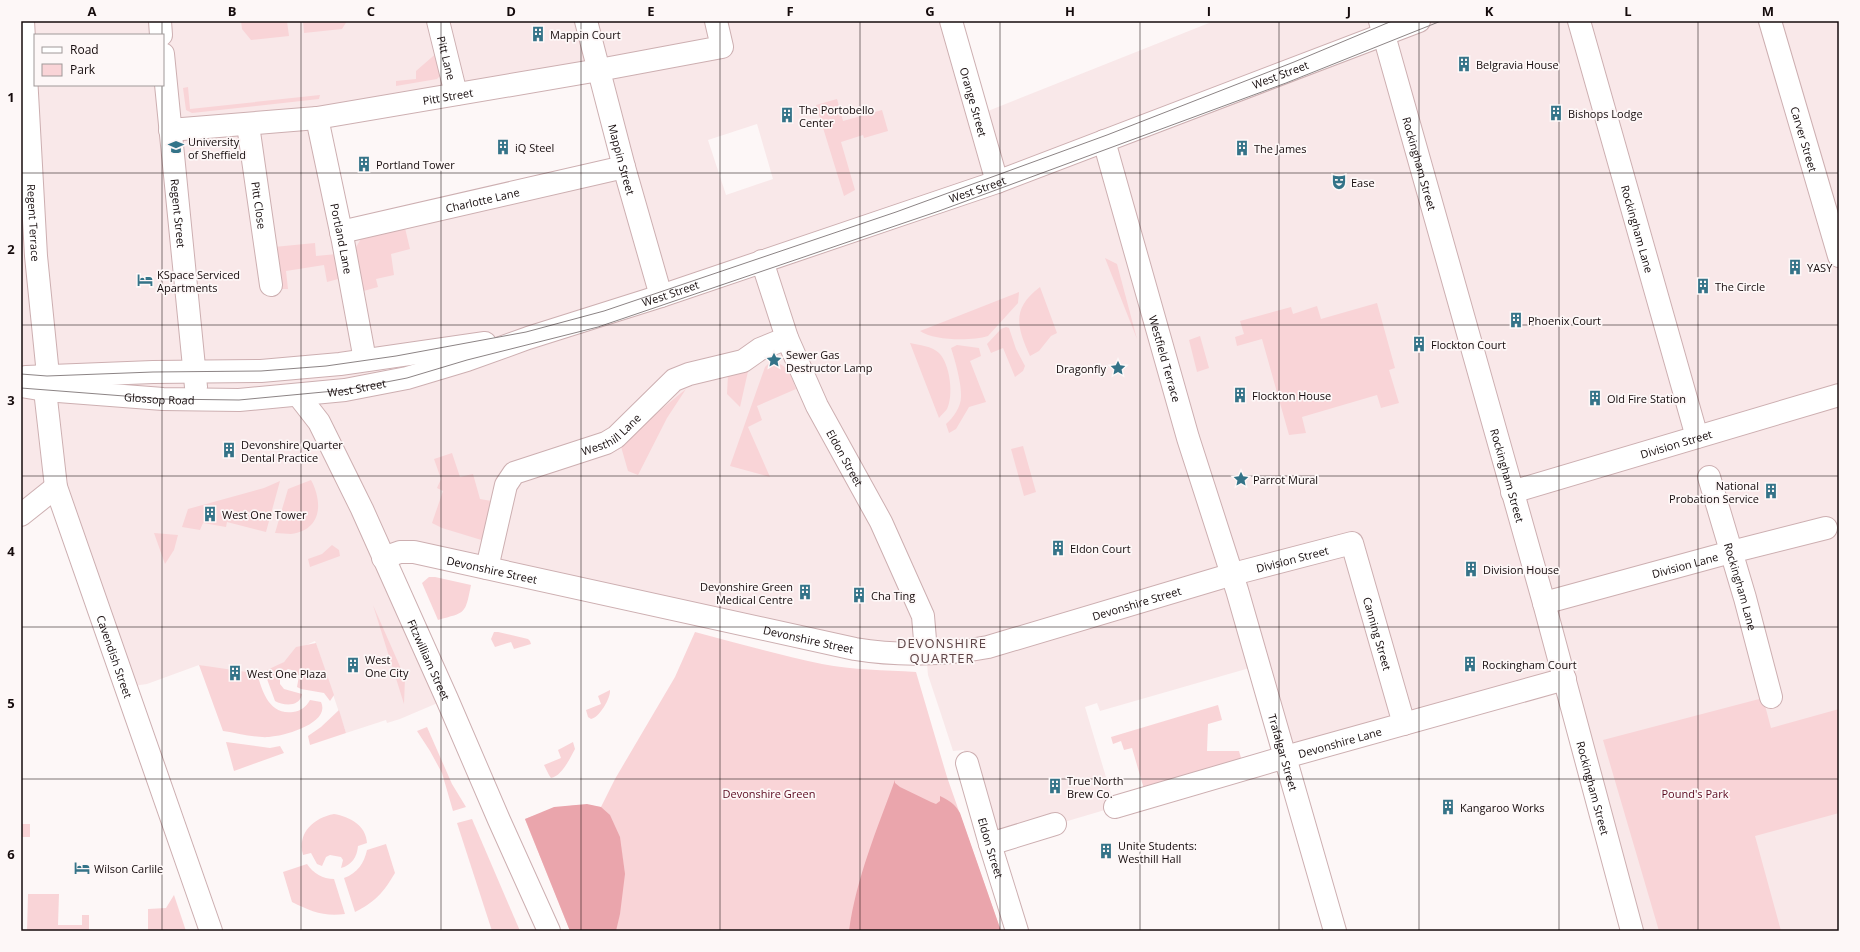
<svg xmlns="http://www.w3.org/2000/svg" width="1860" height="952" font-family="'Open Sans',sans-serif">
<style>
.built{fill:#f9e8e9;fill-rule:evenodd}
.green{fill:#f9d4d7}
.forest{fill:#eaa5ac}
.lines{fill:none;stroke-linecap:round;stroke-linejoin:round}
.minor-casing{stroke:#cdafb1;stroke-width:24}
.tertiary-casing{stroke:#cdafb1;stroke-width:24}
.minor{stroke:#fff;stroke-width:22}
.tertiary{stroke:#fff;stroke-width:22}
.tram{stroke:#8c8485;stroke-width:1}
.grid{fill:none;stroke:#150b0c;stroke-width:1;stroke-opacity:0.55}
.labels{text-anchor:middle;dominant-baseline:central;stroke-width:3.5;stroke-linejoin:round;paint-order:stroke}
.poi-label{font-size:11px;fill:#150b0c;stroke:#fdf7f7;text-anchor:start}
.street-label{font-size:11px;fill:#150b0c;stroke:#fdf7f7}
.park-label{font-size:11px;fill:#5a091f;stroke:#fdf7f7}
.quarter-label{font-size:13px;letter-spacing:1px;fill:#5e4547;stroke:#fdf7f7}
.neatline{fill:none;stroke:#150b0c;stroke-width:1.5}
.grid-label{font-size:13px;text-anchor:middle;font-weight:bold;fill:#150b0c}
</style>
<rect width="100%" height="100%" fill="#fdf7f7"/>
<path class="built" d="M21 21H951L978 115 1214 21H1839V931H1632L1564 679 1285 757 1260 665 1100 711 1097 703 1085 707 1115 807 990 844 964 750 953 751 941 714 928 675 926 652 383 558 447 699 400 719 387 723 386 720 346 733 315 641 300 648 284 662 274 668 254 674 245 675 199 665 147 684 126 687 56 488 21 515ZM35 35H163V85H35ZM599 70 624 167 341 232 317 118ZM757 124 773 179 726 195 708 140Z"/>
<g class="green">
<polygon points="241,21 287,21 289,36 251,40 242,29"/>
<polygon points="303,21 347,21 342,29 304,33"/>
<polygon points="439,51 441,75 437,79 396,86 396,81 416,79 416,71"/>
<polygon points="188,87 190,109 320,95 319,99 192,113 186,110 183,88"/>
<polygon points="837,99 843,121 882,110 888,131 864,138 863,135 841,142 855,190 844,196 816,105"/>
<polygon points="405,228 410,249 391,254 394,275 376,279 378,287 360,292 352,254 362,237"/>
<polygon points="315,243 316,256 337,254 342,278 327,282 324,265 286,271 288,289 280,289 274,247"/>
<polygon points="1105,258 1117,264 1137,339"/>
<path d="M1040 287 1057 333 1051 336 1039 351 1030 356C1017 327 1011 309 1040 287Z"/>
<path d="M1019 292 1018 303 988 336C972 341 934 341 920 331Z"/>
<polygon points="1377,303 1395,368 1389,370 1399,403 1381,408 1377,395 1302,417 1306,433 1289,435 1262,339 1237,346 1235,337 1244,334 1240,321 1291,307 1293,314 1317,306 1321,319"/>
<polygon points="1006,327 1009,328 1016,349 1025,366 1023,371 1015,377 1003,348 991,353 987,344 1001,329"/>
<polygon points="1200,336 1209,368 1197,372 1189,340"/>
<path d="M910 343C919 345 932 346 939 353 950 364 954 395 947 409 945 412 941 415 939 418Z"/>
<path d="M957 345 979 348 981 356 970 361 986 402 969 407 956 429 949 433 946 424C953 418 961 407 961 397 962 385 955 360 951 348Z"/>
<path d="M770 362C787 362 791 375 796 389L757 406 762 420 748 427 770 477 730 466 765 367Z"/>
<polygon points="749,367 740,407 727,394 728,375"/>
<polygon points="686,389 667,418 638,475 628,471 620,443"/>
<polygon points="1023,446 1036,492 1024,496 1011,449"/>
<polygon points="452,453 460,477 473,474 480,499 497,502 488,542 442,528 432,523 443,491 437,488 441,479 434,459"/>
<path d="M311 480C323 502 322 530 291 534 286 534 281 533 275 533L288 489Z"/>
<polygon points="280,481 266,532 227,522 226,527 203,523 200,530 182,527 188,509 264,488"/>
<polygon points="154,533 178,535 174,550 165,564"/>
<polygon points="332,545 339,550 340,556 310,567 308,559 322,554"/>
<path d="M429 577H435L471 585C465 615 466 612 438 620L422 583Z"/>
<polygon points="373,605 405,678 404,704"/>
<polygon points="494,632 498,632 528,639 530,641 531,644 514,649 511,642 495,647 491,639"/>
<path d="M695 632C737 643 779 655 822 664 853 670 884 670 916 672L947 777 1001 931H570L525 819C551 809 573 801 601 807L615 779 675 677Z"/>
<path d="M316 643 334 695 330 701 324 693 301 689 297 687 299 676 295 671 288 669 280 674V684L284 689 302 694C300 707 284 706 275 701L267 679V670L284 662 296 647Z"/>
<path d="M199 665 247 672 256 670C262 690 268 715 293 712 301 711 306 707 310 700L321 702C331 723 285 736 269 737 254 738 238 733 223 731Z"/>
<path d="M610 690C611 698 599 718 591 719L588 717 586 710 601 704 598 696Z"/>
<polygon points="1763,698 1771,728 1839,709 1839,813 1755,836 1781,931 1659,931 1603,740"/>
<polygon points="1218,705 1222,720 1208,724 1207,751 1239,751 1242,761 1144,789 1132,748 1124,750 1121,741 1113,744 1111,737"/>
<polygon points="339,710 346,733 310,745 308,736 321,727"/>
<polygon points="427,727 452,784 466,807 453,811 442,773 430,751 417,731"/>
<polygon points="226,742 270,748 280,746 284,753 234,771"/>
<path d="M573 742 575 749C570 758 562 776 551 778L549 775 544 765 561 758 558 750Z"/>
<path d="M334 814C350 817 366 825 367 843L358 846C357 857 352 865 341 868L343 860 341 857 330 855 326 857 322 866 317 864 311 853 303 855C297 832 314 818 334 814Z"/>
<polygon points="472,819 520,931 492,931 457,823"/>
<rect x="21" y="824" width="9" height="13"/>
<path d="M386 844 395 873C383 893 375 902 355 912L344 878C358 873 364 863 367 850Z"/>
<path d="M307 864C313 873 323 879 334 879L345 914C324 917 310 911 292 902L283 872Z"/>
<polygon points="28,894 59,894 58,925 82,925 82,915 89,915 89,931 27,931"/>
<polygon points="174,895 186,931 148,931 148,909 166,908"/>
</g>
<g class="forest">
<path d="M895 780V783L900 787 931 802 936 804 940 801V796C950 801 955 804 960 813L1001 931H849C856 879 877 829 895 780Z"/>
<polygon points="587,804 601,807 610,815 620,837 625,874 620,914 616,931 570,931 525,819 554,807"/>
</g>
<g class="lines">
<defs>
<g id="minor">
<path id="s1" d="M23 21 36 256 47 365 45 390 56 487 211 931"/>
<path id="s2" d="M438 21 456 94"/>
<path id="s3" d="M951 21 997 182"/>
<path id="s4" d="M1579 21 1697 437"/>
<path id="s5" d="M317 118 343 241 365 360"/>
<path id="s6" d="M248 125 271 285"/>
<path id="s7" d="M170 130 317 118 599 70 722 47 716 21"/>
<path id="s8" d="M1104 141 1188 438 1237 590 1335 931"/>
<path id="s9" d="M341 232 624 167"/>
<path id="s10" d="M762 261 787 338 817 406 881 522 923 616 926 652"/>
<path id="s11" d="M298 395 319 422 362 509 447 699 499 820 549 931"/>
<path id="s12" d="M1709 477 1745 598 1771 697"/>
<polyline points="21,515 56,487"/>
<path id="s13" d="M383 558 400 552H414L855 649C897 656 946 655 988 647L1233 574 1352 543 1404 724"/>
<path id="s14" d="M487 568 506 485 514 473 606 443 616 437 674 380 689 374 743 361 760 349 787 338"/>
<path id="s15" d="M1544 603 1731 552 1826 528"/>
<path id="s16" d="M967 763 990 844 1017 931"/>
<path id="s17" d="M1115 807 1296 754 1565 679"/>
<polyline points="990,844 1055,824"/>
</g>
<g id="tertiary">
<polyline points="160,21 161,35"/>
<path id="s18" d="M586 21 624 167 661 296"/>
<path id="s19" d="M1380 21 1544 603 1632 931"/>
<path id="s20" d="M1770 21 1839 256"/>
<path id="s21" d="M163 54 196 387"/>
<polyline points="26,377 153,372 261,371 340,364 485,343"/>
<path id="s22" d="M21 386 45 390 163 399 239 400 345 390 407 378 467 360 528 338 661 296 997 182 1419 21"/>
<path id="s23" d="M1512 492 1839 395"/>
</g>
</defs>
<use href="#minor" class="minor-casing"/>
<use href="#tertiary" class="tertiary-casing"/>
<use href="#minor" class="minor"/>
<use href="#tertiary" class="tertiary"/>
<g class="tram">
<polyline points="21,374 47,376 153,372 261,371 326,366 396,356 526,332 604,311 896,212 1107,135 1294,62 1392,21"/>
<polyline points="21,388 163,399 239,400 345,390 407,378 467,360 598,327 939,211 1286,83 1441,21"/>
</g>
</g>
<path class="grid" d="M162 21V35M301 21V931M441 21V931M581 21V931M720 21V931M860 21V931M1000 21V931M1140 21V931M1279 21V931M1419 21V931M1559 21V931M1698 21V931M162 85V931M21 173H1839M21 325H1839M21 476H1839M21 627H1839M21 779H1839"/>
<defs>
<symbol id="building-bare" viewBox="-9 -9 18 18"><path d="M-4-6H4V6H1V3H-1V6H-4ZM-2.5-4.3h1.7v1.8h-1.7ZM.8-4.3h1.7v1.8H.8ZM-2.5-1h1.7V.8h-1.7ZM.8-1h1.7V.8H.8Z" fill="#347388" stroke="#fdf7f7" stroke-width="2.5" paint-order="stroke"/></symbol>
<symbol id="university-bare" viewBox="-9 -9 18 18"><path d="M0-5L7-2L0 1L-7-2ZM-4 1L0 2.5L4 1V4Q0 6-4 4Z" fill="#347388" stroke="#fdf7f7" stroke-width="2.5" paint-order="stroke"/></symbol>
<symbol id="theatre-bare" viewBox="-9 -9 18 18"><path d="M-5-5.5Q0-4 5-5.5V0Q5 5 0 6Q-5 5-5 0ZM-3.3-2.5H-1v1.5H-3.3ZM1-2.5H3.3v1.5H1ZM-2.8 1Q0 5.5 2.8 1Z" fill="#347388" stroke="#fdf7f7" stroke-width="2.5" paint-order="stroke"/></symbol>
<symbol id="hotel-bare" viewBox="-9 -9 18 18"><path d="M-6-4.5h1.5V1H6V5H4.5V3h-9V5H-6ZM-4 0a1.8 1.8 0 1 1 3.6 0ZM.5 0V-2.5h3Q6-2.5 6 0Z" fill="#347388" stroke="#fdf7f7" stroke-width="2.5" paint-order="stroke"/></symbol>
<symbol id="sight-bare" viewBox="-9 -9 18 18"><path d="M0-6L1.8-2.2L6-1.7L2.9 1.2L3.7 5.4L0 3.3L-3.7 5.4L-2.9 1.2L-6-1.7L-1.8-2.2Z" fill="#347388" stroke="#fdf7f7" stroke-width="2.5" paint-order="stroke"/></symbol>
</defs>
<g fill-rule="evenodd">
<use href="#building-bare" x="527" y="23" width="22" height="22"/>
<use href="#building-bare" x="1453" y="53" width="22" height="22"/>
<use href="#building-bare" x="1545" y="102" width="22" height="22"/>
<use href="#building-bare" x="776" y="104" width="22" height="22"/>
<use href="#university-bare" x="165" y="136" width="22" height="22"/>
<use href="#building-bare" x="492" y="136" width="22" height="22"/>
<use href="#building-bare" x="1231" y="137" width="22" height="22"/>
<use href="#building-bare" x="353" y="153" width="22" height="22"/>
<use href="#theatre-bare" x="1328" y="171" width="22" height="22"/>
<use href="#building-bare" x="1784" y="256" width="22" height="22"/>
<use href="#hotel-bare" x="134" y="269" width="22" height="22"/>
<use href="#building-bare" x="1692" y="275" width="22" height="22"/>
<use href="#building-bare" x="1505" y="309" width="22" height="22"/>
<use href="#building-bare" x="1408" y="333" width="22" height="22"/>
<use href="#sight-bare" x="763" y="349" width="22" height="22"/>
<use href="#sight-bare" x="1107" y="357" width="22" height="22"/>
<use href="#building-bare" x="1229" y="384" width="22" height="22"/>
<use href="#building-bare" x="1584" y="387" width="22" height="22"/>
<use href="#building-bare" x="218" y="439" width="22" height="22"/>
<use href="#sight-bare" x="1230" y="468" width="22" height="22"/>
<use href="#building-bare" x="1760" y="480" width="22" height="22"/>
<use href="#building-bare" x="199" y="503" width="22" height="22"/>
<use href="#building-bare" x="1047" y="537" width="22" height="22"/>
<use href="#building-bare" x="1460" y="558" width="22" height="22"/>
<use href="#building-bare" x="794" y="581" width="22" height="22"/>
<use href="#building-bare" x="848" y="584" width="22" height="22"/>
<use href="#building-bare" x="1459" y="653" width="22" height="22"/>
<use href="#building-bare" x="342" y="654" width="22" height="22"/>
<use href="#building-bare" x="224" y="662" width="22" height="22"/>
<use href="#building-bare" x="1044" y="775" width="22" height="22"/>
<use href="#building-bare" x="1437" y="796" width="22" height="22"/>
<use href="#building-bare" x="1095" y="840" width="22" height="22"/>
<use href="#hotel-bare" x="71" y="857" width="22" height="22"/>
</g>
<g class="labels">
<g class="poi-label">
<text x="550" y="34">Mappin Court</text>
<text x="1476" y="64">Belgravia House</text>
<text x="799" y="109">The Portobello<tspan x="799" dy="13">Center</tspan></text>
<text x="1568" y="113">Bishops Lodge</text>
<text x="188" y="141">University<tspan x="188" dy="13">of Sheffield</tspan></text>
<text x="515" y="147">iQ Steel</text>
<text x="1254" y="148">The James</text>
<text x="376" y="164">Portland Tower</text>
<text x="1351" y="182">Ease</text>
<text x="1807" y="267">YASY</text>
<text x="157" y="274">KSpace Serviced<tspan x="157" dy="13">Apartments</tspan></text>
<text x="1715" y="286">The Circle</text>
<text x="1528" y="320">Phoenix Court</text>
<text x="1431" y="344">Flockton Court</text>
<text x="786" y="354">Sewer Gas<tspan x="786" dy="13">Destructor Lamp</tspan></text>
<text x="1106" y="368" text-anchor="end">Dragonfly</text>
<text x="1252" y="395">Flockton House</text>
<text x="1607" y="398">Old Fire Station</text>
<text x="241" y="444">Devonshire Quarter<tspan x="241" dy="13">Dental Practice</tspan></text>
<text x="1253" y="479">Parrot Mural</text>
<text x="1759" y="485" text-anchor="end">National<tspan x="1759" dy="13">Probation Service</tspan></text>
<text x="222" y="514">West One Tower</text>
<text x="1070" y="548">Eldon Court</text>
<text x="1483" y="569">Division House</text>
<text x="793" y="586" text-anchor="end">Devonshire Green<tspan x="793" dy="13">Medical Centre</tspan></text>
<text x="871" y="595">Cha Ting</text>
<text x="365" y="659">West<tspan x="365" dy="13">One City</tspan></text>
<text x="1482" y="664">Rockingham Court</text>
<text x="247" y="673">West One Plaza</text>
<text x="1067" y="780">True North<tspan x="1067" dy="13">Brew Co.</tspan></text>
<text x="1460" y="807">Kangaroo Works</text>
<text x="1118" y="845">Unite Students:<tspan x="1118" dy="13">Westhill Hall</tspan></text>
<text x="94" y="868">Wilson Carlile</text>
</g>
<g class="street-label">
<text stroke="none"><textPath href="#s2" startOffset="38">Pitt Lane</textPath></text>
<text stroke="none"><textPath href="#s22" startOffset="1313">West Street</textPath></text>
<text stroke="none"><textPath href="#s7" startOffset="280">Pitt Street</textPath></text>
<text stroke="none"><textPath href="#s3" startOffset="84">Orange Street</textPath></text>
<text stroke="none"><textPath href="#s20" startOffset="123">Carver Street</textPath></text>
<text stroke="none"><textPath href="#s18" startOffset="143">Mappin Street</textPath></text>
<text stroke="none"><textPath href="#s19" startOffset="148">Rockingham Street</textPath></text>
<text stroke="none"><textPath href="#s22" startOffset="989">West Street</textPath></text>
<text stroke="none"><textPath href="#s9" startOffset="145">Charlotte Lane</textPath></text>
<text stroke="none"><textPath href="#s6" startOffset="81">Pitt Close</textPath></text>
<text stroke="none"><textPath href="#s21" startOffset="160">Regent Street</textPath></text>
<text stroke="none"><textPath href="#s1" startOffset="202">Regent Terrace</textPath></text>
<text stroke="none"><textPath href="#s4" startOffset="216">Rockingham Lane</textPath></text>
<text stroke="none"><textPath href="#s5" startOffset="123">Portland Lane</textPath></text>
<text stroke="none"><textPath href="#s22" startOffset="665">West Street</textPath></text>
<text stroke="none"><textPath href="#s8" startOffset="226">Westfield Terrace</textPath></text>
<text stroke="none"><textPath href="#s22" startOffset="337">West Street</textPath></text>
<text stroke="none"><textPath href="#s22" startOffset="139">Glossop Road</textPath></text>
<text stroke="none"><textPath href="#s14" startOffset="205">Westhill Lane</textPath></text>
<text stroke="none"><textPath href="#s23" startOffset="171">Division Street</textPath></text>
<text stroke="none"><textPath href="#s10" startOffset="214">Eldon Street</textPath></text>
<text stroke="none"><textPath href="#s19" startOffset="472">Rockingham Street</textPath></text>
<text stroke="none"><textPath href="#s13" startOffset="934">Division Street</textPath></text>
<text stroke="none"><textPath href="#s15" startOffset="146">Division Lane</textPath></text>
<text stroke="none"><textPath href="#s13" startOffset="112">Devonshire Street</textPath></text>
<text stroke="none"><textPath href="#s12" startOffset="114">Rockingham Lane</textPath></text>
<text stroke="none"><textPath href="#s13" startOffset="772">Devonshire Street</textPath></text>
<text stroke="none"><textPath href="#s13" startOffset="1090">Canning Street</textPath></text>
<text stroke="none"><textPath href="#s13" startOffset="436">Devonshire Street</textPath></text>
<text stroke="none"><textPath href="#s1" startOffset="647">Cavendish Street</textPath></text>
<text stroke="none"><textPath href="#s11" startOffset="296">Fitzwilliam Street</textPath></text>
<text stroke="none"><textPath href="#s17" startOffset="234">Devonshire Lane</textPath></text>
<text stroke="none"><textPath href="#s8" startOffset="637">Trafalgar Street</textPath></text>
<text stroke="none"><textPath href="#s19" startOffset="796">Rockingham Street</textPath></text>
<text stroke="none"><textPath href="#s16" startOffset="88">Eldon Street</textPath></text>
</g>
<g class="park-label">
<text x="769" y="793">Devonshire Green</text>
<text x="1695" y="793">Pound's Park</text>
</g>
<g class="quarter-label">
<text x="942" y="643">DEVONSHIRE<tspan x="942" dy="15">QUARTER</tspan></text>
</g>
</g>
<rect width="1860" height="952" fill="none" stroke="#fdf7f7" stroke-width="44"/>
<rect x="34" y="34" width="130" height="52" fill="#fdf7f7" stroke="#a09999"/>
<rect x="42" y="47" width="20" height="6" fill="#ffffff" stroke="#a09999"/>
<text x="70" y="54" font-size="12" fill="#150b0c">Road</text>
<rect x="42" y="64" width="20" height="12" fill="#f9d4d7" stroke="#a09999"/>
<text x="70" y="74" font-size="12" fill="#150b0c">Park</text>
<rect x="22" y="22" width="1816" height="908" class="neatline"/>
<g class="grid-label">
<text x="92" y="16">A</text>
<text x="232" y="16">B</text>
<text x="371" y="16">C</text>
<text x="511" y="16">D</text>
<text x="651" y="16">E</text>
<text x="790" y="16">F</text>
<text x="930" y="16">G</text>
<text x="1070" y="16">H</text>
<text x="1209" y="16">I</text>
<text x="1349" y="16">J</text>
<text x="1489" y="16">K</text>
<text x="1628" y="16">L</text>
<text x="1768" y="16">M</text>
<text x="11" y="102">1</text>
<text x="11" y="254">2</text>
<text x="11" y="405">3</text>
<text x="11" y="556">4</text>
<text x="11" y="708">5</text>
<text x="11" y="859">6</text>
</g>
</svg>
